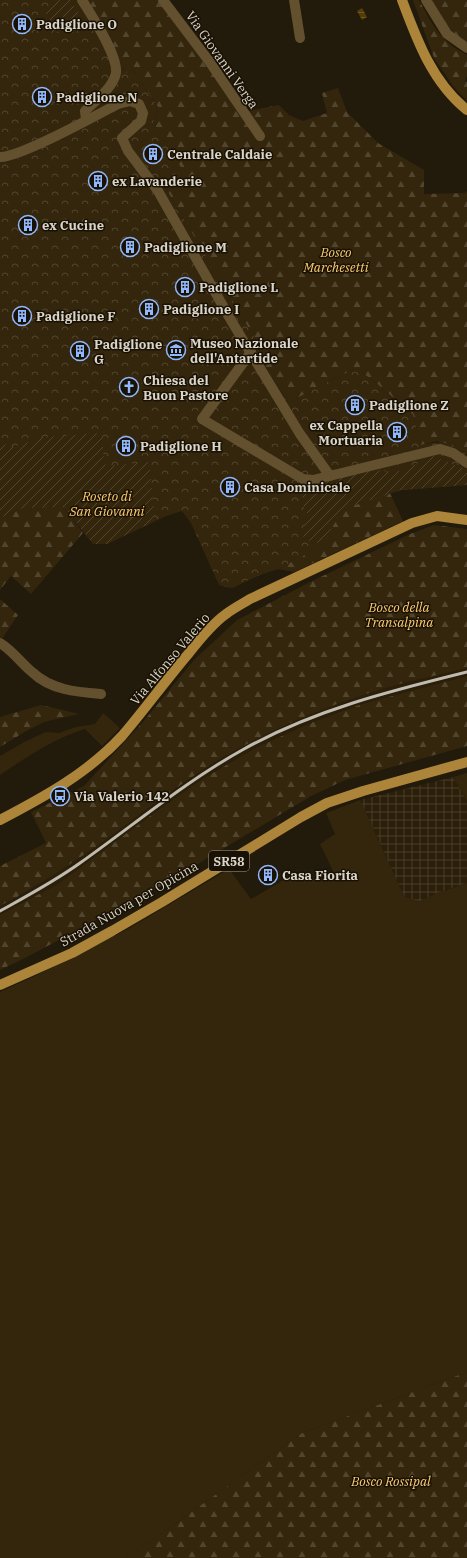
<svg xmlns="http://www.w3.org/2000/svg" width="467" height="1558" font-family="'IBM Plex Serif',serif">
<style>
.built{fill:#2b1f09}
.industrial{fill:url(#industrial-grid)}
.grass{fill:#34260c}
.forest{fill:url(#forest-firs)}
.park{fill:url(#park-crowns)}
.garden{fill:url(#garden-furrows)}
.water{fill:url(#water-rules)}
.lines{fill:none;stroke-linecap:round;stroke-linejoin:round}
.minor{stroke:#63502f;stroke-width:10}
.primary{stroke:#ac853a;stroke-width:10}
.rail{stroke:#c0bbb0;stroke-width:3}
.labels{text-anchor:middle;dominant-baseline:central;stroke-width:3;stroke-linejoin:round;paint-order:stroke}
.shield{fill:#191103;stroke:#a09a8f;stroke-width:1}
.shield-label{font-size:12px;font-weight:bold;fill:#dad5cb}
.poi-label{font-size:13px;font-weight:bold;fill:#dad5cb;stroke:#191103;text-anchor:start}
.street-label{font-size:13px;fill:#dad5cb;stroke:#191103}
.park-label{font-size:13px;font-style:italic;fill:#ffce74;stroke:#191103}
</style>
<defs>
<pattern id="industrial-grid" width="8" height="8" patternUnits="userSpaceOnUse"><rect width="8" height="8" fill="#2b1f09"/><path d="M0 4h8M4 0v8" fill="none" stroke="#493f2c"/></pattern>
<pattern id="forest-firs" width="22" height="20" patternUnits="userSpaceOnUse"><rect width="22" height="20" fill="#34260c"/><path d="M5 1l3.5 6h-7zM16 11l3.5 6h-7z" fill="#51452e"/></pattern>
<pattern id="park-crowns" width="20" height="18" patternUnits="userSpaceOnUse"><rect width="20" height="18" fill="#34260c"/><path d="M2 6a3 3 0 1 1 6 0M12 15a3 3 0 1 1 6 0" fill="none" stroke="#51452e"/></pattern>
<pattern id="garden-furrows" width="10" height="10" patternUnits="userSpaceOnUse"><rect width="10" height="10" fill="#34260c"/><path d="M-1 1l2-2M0 10L10 0M9 11l2-2" fill="none" stroke="#51452e"/></pattern>
<pattern id="water-rules" width="6" height="5" patternUnits="userSpaceOnUse"><rect width="6" height="5" fill="#543c06"/><path d="M0 2.5h6" fill="none" stroke="#6c5729"/></pattern>
</defs>
<rect width="100%" height="100%" fill="#221a0a"/>
<polygon class="built" points="467,668 467,676 362,704 313,722 255,748 201,780 165,805 58,884 0,915 0,906 26,893 69,865 193,777 233,751 265,734 303,717 345,700 386,687"/>
<polygon class="industrial" points="453,777 467,801 467,883 435,894 418,902 404,896 360,800"/>
<g class="grass">
<path d="M103 713 120 728 102 746 85 729C53 739 27 757 0 775V756L26 741 46 732 59 733 76 727 95 724Z"/>
<polygon points="467,773 467,801 453,777"/>
<polygon points="360,800 404,896 418,902 435,894 467,883 467,1372 302,1433 127,1558 0,1558 0,992 37,975 128,929 229,869 251,899 289,877 302,874 315,879 335,875 320,844 335,834 326,813"/>
</g>
<g class="forest">
<polygon points="87,0 159,0 210,71 247,111 279,105 289,115 303,121 327,113 322,93 338,88 347,112 378,143 424,170 424,194 465,193 467,191 467,455 463,451 437,441 421,445 413,415 374,381 362,373 352,371 337,377 288,403 258,355 262,352 163,184 181,169 153,122 158,107 133,70 127,74"/>
<path d="M413 0H419C433 26 440 41 467 55V76L465 81 467 82V101L453 86 434 58Z"/>
<polygon points="431,0 467,0 467,42 454,34 440,17"/>
<polygon points="390,493 403,521 294,572 278,569 257,576 232,588 219,585 322,544 343,509"/>
<polygon points="51,507 64,507 83,533 31,594 11,576 0,590 0,518 23,508"/>
<path d="M434 525 467 529V668C440 675 412 680 385 688 333 704 282 724 234 751 191 775 152 806 112 835 76 861 39 886 0 906V866L46 843 31 812 84 786 143 722 194 660 237 620 310 582 410 534Z"/>
<polygon points="0,599 18,615 1,640 0,639"/>
<polygon points="467,676 467,746 345,780 311,796 166,883 25,958 0,970 0,915 58,884 165,805 201,780 255,748 313,722 362,704"/>
<polygon points="41,705 79,714 44,722 28,730 0,747 0,717"/>
<polygon points="467,1372 467,1558 127,1558 302,1433"/>
</g>
<path class="park" d="M0 0H87L127 74 133 70 158 107 153 122 182 169 163 184 263 352 258 356 288 403 337 377 352 371 362 373 374 381 413 415 421 445C439 441 453 440 467 455V485L401 490 343 509 322 544 297 560 257 576 232 588 219 585 191 523 182 511 166 516 107 544H93L64 507 23 508 0 518Z"/>
<g class="garden">
<polygon points="60,0 70,0 81,17 57,32 44,10"/>
<polygon points="102,433 104,463 107,466 149,462 155,521 107,544 93,544 64,507 23,508 0,518 0,445 4,443 9,448 45,437"/>
<path d="M430 455 467 470V485L401 490 343 509 322 544 303 539 307 513 304 507 301 483 374 469C398 476 411 469 430 455Z"/>
</g>
<g class="water">
<polygon points="362,8 367,17 362,20 357,11"/>
<polygon points="134,509 136,517 130,519 128,510"/>
</g>
<g class="lines">
<g class="minor">
<path d="M82 0C92 16 118 55 116 73 113 88 95 101 85 111L86 120"/>
<polyline points="163,0 209,61 260,136"/>
<polyline points="294,0 300,38"/>
<polyline points="426,0 447,34 467,48"/>
<path d="M0 157C19 158 97 115 118 104L130 101 139 104 143 113 141 121 122 138 128 151 158 191 232 322 300 434 330 476"/>
<polyline points="251,352 202,419 303,479 313,480 440,449 453,453 467,463"/>
<path d="M0 643C13 651 21 663 32 672 51 690 76 692 101 694"/>
</g>
<g class="primary">
<path d="M402 0C417 40 432 82 467 110"/>
<path d="M0 820C44 797 88 773 122 736 145 709 166 680 189 653 200 639 212 624 226 614 234 608 242 604 250 599L412 523 437 516 467 520"/>
<polyline points="0,985 72,953 112,931 162,902 301,817 327,803 363,791 467,762"/>
</g>
<path class="rail" d="M0 911C27 896 55 881 80 863 135 824 186 781 244 749 314 710 390 691 467 672"/>
</g>
<defs>
<symbol id="building-ring" viewBox="-11 -11 22 22"><circle r="9.5" fill="#191103" stroke="#91b8fd" stroke-width="1.5"/><path d="M-4-6H4V6H1V3H-1V6H-4ZM-2.5-4.3h1.7v1.8h-1.7ZM.8-4.3h1.7v1.8H.8ZM-2.5-1h1.7V.8h-1.7ZM.8-1h1.7V.8H.8Z" fill="#91b8fd"/></symbol>
<symbol id="museum-ring" viewBox="-11 -11 22 22"><circle r="9.5" fill="#191103" stroke="#91b8fd" stroke-width="1.5"/><path d="M0-6L6-3V-2H-6V-3ZM-5-1h2V3h-2ZM-1-1h2V3h-2ZM3-1h2V3H3ZM-6 4H6V6H-6Z" fill="#91b8fd"/></symbol>
<symbol id="church-ring" viewBox="-11 -11 22 22"><circle r="9.5" fill="#191103" stroke="#91b8fd" stroke-width="1.5"/><path d="M-1.2-6h2.4v3.5h3.3v2.4h-3.3V6h-2.4V-.1h-3.3v-2.4h3.3Z" fill="#91b8fd"/></symbol>
<symbol id="bus-ring" viewBox="-11 -11 22 22"><circle r="9.5" fill="#191103" stroke="#91b8fd" stroke-width="1.5"/><path d="M-5-6H5V4H4V6H2V4H-2V6H-4V4H-5ZM-3.5-4V0h7V-4ZM-3.5 1.2v1.5H-2V1.2ZM2 1.2v1.5H3.5V1.2Z" fill="#91b8fd"/></symbol>
</defs>
<g fill-rule="evenodd">
<use href="#building-ring" x="11" y="13" width="22" height="22"/>
<use href="#building-ring" x="31" y="86" width="22" height="22"/>
<use href="#building-ring" x="142" y="143" width="22" height="22"/>
<use href="#building-ring" x="87" y="170" width="22" height="22"/>
<use href="#building-ring" x="17" y="214" width="22" height="22"/>
<use href="#building-ring" x="119" y="236" width="22" height="22"/>
<use href="#building-ring" x="174" y="276" width="22" height="22"/>
<use href="#building-ring" x="138" y="298" width="22" height="22"/>
<use href="#building-ring" x="11" y="305" width="22" height="22"/>
<use href="#museum-ring" x="165" y="339" width="22" height="22"/>
<use href="#building-ring" x="69" y="340" width="22" height="22"/>
<use href="#church-ring" x="118" y="376" width="22" height="22"/>
<use href="#building-ring" x="344" y="394" width="22" height="22"/>
<use href="#building-ring" x="386" y="421" width="22" height="22"/>
<use href="#building-ring" x="115" y="435" width="22" height="22"/>
<use href="#building-ring" x="219" y="476" width="22" height="22"/>
<use href="#bus-ring" x="49" y="785" width="22" height="22"/>
<use href="#building-ring" x="257" y="864" width="22" height="22"/>
</g>
<g class="labels">
<rect class="shield" x="209" y="851" width="40" height="20" rx="3"/>
<g class="shield-label">
<text x="229" y="861">SR58</text>
</g>
<g class="poi-label">
<text x="36" y="24">Padiglione O</text>
<text x="56" y="97">Padiglione N</text>
<text x="167" y="154">Centrale Caldaie</text>
<text x="112" y="181">ex Lavanderie</text>
<text x="42" y="225">ex Cucine</text>
<text x="144" y="247">Padiglione M</text>
<text x="199" y="287">Padiglione L</text>
<text x="163" y="309">Padiglione I</text>
<text x="36" y="316">Padiglione F</text>
<text x="190" y="343">Museo Nazionale<tspan x="190" dy="15">dell'Antartide</tspan></text>
<text x="94" y="344">Padiglione<tspan x="94" dy="15">G</tspan></text>
<text x="143" y="380">Chiesa del<tspan x="143" dy="15">Buon Pastore</tspan></text>
<text x="369" y="405">Padiglione Z</text>
<text x="383" y="425" text-anchor="end">ex Cappella<tspan x="383" dy="15">Mortuaria</tspan></text>
<text x="140" y="446">Padiglione H</text>
<text x="244" y="487">Casa Dominicale</text>
<text x="74" y="796">Via Valerio 142</text>
<text x="282" y="875">Casa Fiorita</text>
</g>
<g class="street-label">
<text transform="translate(222 60) rotate(55)">Via Giovanni Verga</text>
<text transform="translate(170 659) rotate(-50)">Via Alfonso Valerio</text>
<text transform="translate(129 904) rotate(-30)">Strada Nuova per Opicina</text>
</g>
<g class="park-label">
<text x="336" y="252">Bosco<tspan x="336" dy="15">Marchesetti</tspan></text>
<text x="107" y="496">Roseto di<tspan x="107" dy="15">San Giovanni</tspan></text>
<text x="399" y="607">Bosco della<tspan x="399" dy="15">Transalpina</tspan></text>
<text x="391" y="1481">Bosco Rossipal</text>
</g>
</g>
</svg>
